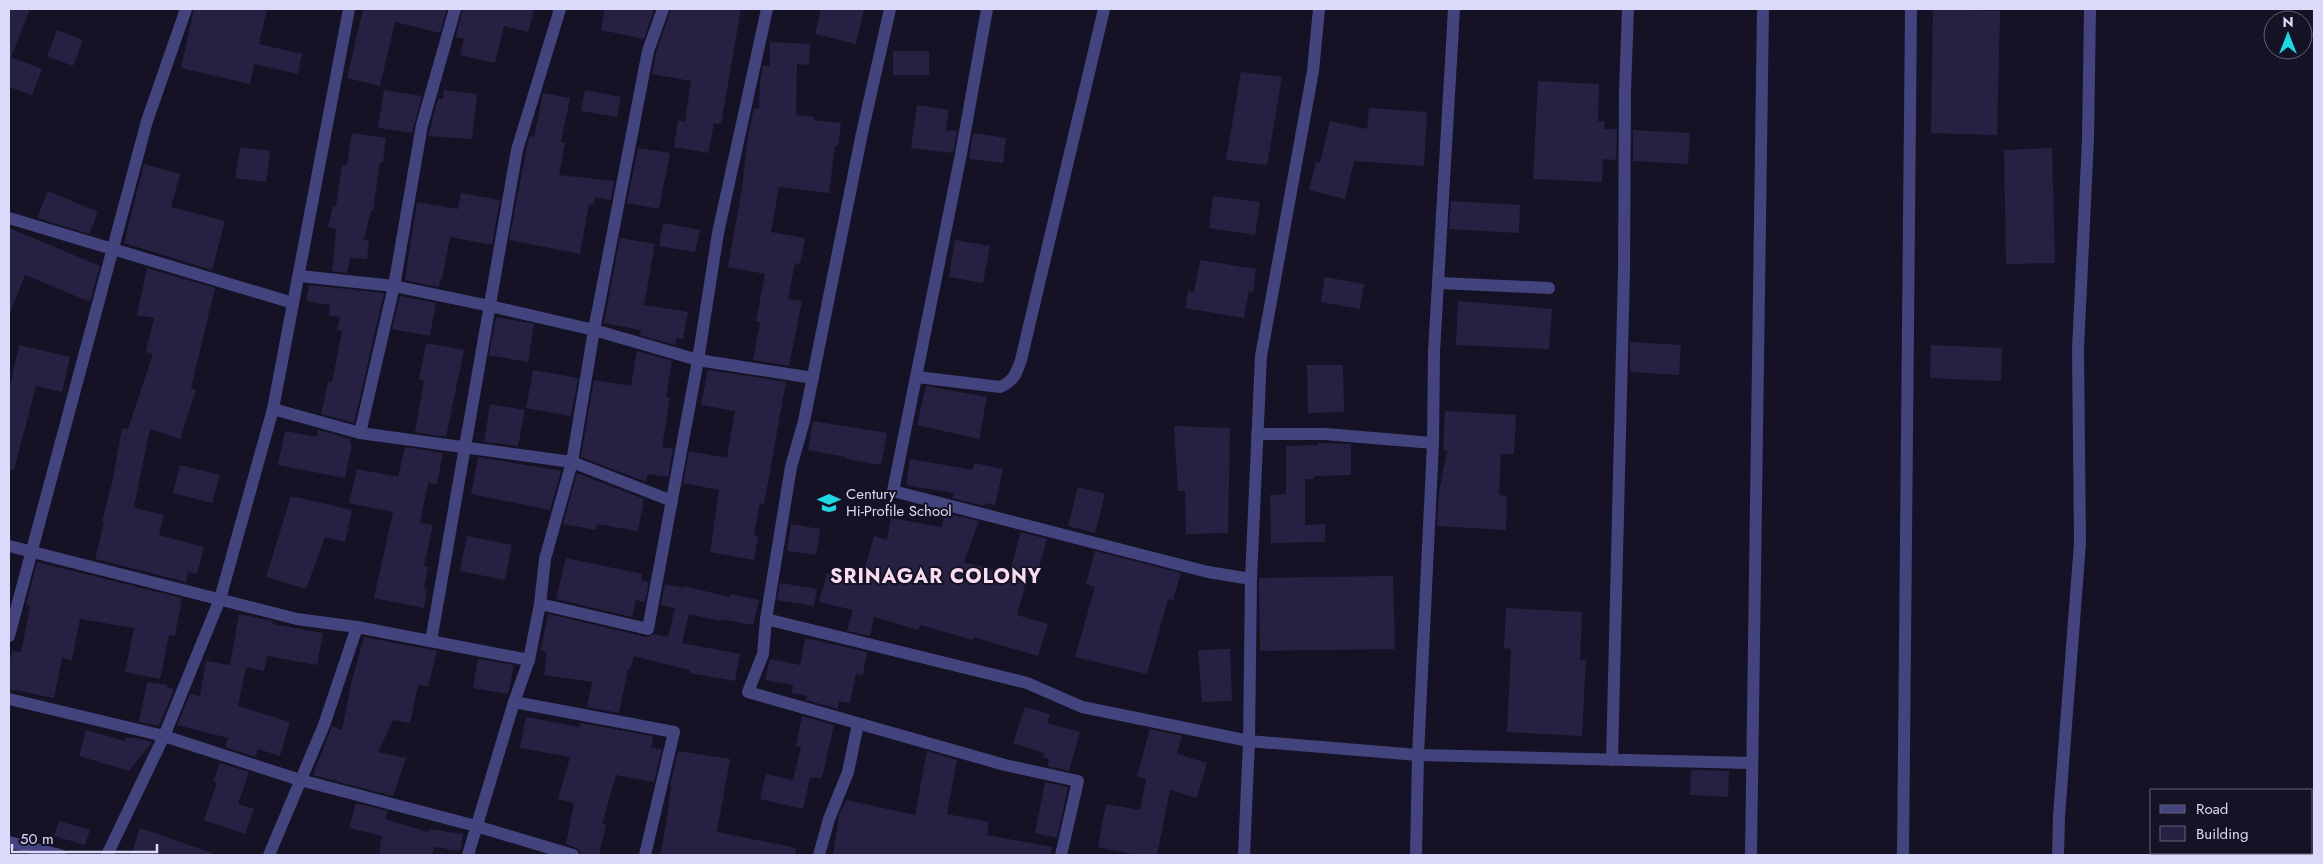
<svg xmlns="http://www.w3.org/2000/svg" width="2323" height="864" font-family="Jost,sans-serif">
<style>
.building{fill:#262143}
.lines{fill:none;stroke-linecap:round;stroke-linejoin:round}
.minor{stroke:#43437d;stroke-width:12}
.labels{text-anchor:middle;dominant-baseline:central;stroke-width:4;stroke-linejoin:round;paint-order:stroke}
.poi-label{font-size:15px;fill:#dcdafa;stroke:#141224;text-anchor:start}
.district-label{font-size:20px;font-weight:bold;letter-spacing:1px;fill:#fadcf0;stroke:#141224}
</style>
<rect width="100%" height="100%" fill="#141224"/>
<g class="building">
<polygon points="9,9 30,9 11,57 42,69 32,95 9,87"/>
<polygon points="194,9 267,9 259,44 302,54 298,74 254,64 250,84 181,68"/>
<polygon points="363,9 447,9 440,33 395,22 380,86 347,78"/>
<polygon points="463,9 534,9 528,32 504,26 495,63 460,55 464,39 456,37"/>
<polygon points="605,9 654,9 644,39 601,30"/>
<polygon points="671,9 741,9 721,124 714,123 708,153 674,147 678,120 685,122 691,81 652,74 656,53"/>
<polygon points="821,9 864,9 856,44 815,34"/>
<polygon points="1933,9 2000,11 1997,135 1931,133"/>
<polygon points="57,30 83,40 73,66 47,56"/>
<polygon points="770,42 810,44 809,65 797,64 796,115 814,117 814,120 841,123 838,146 835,145 829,193 779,187 771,232 805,238 800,264 795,263 788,299 802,301 789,366 753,360 760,322 756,321 765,274 728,267 742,189 748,135 754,108 759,109 760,81 763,66 770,66"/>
<rect x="893" y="51" width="36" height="24"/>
<polygon points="1241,72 1282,77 1267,165 1226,160"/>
<polygon points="1538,81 1599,84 1598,121 1605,122 1604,129 1617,129 1616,160 1603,159 1602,182 1533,179"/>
<polygon points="384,90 422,96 412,133 378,128"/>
<polygon points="444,90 477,94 472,139 428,136 438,99 443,99"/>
<polygon points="585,90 621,97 617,117 581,111"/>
<polygon points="543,93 570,98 561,142 565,143 559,175 614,181 611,200 595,197 594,205 589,204 580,254 509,240 528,141 530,136 534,137"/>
<polygon points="917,105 949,110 946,130 957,131 953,153 911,148"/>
<polygon points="1369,108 1427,112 1424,166 1354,161 1345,199 1309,190 1316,162 1320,163 1330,121 1367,129"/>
<polygon points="1633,130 1690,133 1688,164 1633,161"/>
<polygon points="352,133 386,138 383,162 380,162 373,211 371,210 364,240 369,240 367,259 350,258 347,273 332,271 336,229 328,227 333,206 336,206 342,165 347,165"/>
<polygon points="973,133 1006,138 1003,163 969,159"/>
<polygon points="240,147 270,151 266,182 235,178"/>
<polygon points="638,148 670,153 659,209 627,203"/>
<polygon points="2052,148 2055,263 2006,264 2004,150"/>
<polygon points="144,164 180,174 171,207 225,221 212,270 124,243"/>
<polygon points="48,191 98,212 89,234 37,218"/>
<polygon points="461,193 500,200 492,245 450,237 442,280 440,279 439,287 405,280 417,202 458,209"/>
<polygon points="1213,196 1260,202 1255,235 1209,228"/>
<polygon points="1451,201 1520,205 1519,233 1449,229"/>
<polygon points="663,223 700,230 695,252 659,246"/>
<polygon points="9,228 100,266 90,302 25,275 9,315"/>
<polygon points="620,238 655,244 644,305 688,312 683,339 677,338 675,345 640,335 641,330 604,323"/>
<polygon points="955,240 990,246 983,283 949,277"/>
<polygon points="1200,260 1256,269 1253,292 1249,291 1244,318 1185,308 1188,291 1194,292"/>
<polygon points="147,268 215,288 191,388 196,390 180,439 150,429 134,506 135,508 164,515 159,535 204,547 197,574 188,572 186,582 95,559 104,523 102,522 113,479 122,428 128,429 153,354 146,352 154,318 137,315"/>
<polygon points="1325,277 1364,284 1360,309 1321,302"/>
<polygon points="309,285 384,293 354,423 321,414 328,382 332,382 342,331 337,330 340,317 329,315 330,305 306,301"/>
<polygon points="400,296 436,303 430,336 392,329"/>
<polygon points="1458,301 1552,309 1549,349 1456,345"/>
<polygon points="496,317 534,324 528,362 489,355"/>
<polygon points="1630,342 1681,345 1679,375 1630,372"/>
<polygon points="426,343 464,350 446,437 415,432 424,380 419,380"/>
<polygon points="19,345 70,357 62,392 36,386 14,470 9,469 9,390"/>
<polygon points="1931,345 2002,348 2001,381 1930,378"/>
<polygon points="637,351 672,361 666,397 670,397 662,447 673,449 668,477 648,474 646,482 581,457 594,380 631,386"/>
<polygon points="1307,365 1343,365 1344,412 1308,413"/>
<polygon points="533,370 578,378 571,416 526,408"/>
<polygon points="708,370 786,382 764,504 760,503 754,535 758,536 754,560 710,552 719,490 683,483 689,451 727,458 735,411 701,405"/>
<polygon points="926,386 987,397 979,439 917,425"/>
<polygon points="490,404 525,410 518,446 484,442"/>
<polygon points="1445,411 1516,415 1514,454 1501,454 1499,495 1507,496 1506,530 1437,526 1439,492 1447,451 1443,450"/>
<polygon points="813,421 887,433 881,465 846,459 846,457 808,450"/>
<polygon points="1174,426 1230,428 1228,533 1186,534 1185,491 1178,491"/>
<polygon points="318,430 351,439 350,444 352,444 345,478 278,465 285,431 317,437"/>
<polygon points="1318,443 1351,444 1351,475 1314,476 1314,479 1305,479 1305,525 1325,524 1325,542 1271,543 1270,495 1286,494 1286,446 1318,445"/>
<polygon points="405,447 443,453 437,484 428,483 420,523 433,525 424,566 428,567 424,588 427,589 424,608 374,598 393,512 349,503 357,469 398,477"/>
<polygon points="478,457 561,471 550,510 471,494"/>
<polygon points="910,459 973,470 974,463 1003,469 995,505 985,503 984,506 952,498 954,493 906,485"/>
<polygon points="180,465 220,475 212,503 173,493"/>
<polygon points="577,473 644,499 638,531 597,524 596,530 563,524"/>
<polygon points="1078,487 1105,494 1095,533 1068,526"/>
<polygon points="291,496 352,510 345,542 325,537 306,589 266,577"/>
<polygon points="946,513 979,521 964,562 1009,574 1021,532 1047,539 1038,571 1030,569 1017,615 1048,624 1038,656 973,637 973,640 920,625 918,630 874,617 870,636 847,631 853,610 819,602 827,573 861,582 874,536 887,540 891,518 941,527"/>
<polygon points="791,524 820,529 816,555 787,551"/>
<polygon points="467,536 512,545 505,580 460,571"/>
<polygon points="1095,551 1181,573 1173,600 1168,599 1147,674 1075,657 1095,587 1086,584"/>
<polygon points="566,558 642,574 641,580 649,582 645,602 636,600 632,617 556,599"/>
<polygon points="37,562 182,598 175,636 169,635 160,679 125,672 134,628 80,619 72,660 62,658 54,698 9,689 9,669 12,651 21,652 30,606 26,605"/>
<polygon points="1393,576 1395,649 1260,651 1259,578"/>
<polygon points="780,583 817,589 814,606 777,600"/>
<polygon points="665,584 684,588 684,586 730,597 731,594 759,600 753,625 721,619 720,621 689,614 682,643 740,654 735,681 689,673 690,670 634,656 630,670 628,669 619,713 587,707 592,682 544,675 547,652 541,650 548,614 646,637 654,634 668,637 675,608 661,605"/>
<polygon points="1506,608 1582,612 1580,660 1586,660 1582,736 1507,732 1511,649 1504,648"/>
<polygon points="239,614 273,621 272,624 323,633 317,665 267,656 264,671 246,667 238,706 290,722 280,756 258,749 255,757 225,747 228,738 177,725 190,694 200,696 206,661 230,665"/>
<polygon points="364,637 437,651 428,687 418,685 410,723 393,720 378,752 406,758 393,796 313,775 332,726 342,730 352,680"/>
<polygon points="805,638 867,652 863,675 856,674 850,703 839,701 838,709 806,700 807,696 792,693 793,685 765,680 770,659 800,665"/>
<polygon points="1230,649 1232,701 1202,702 1198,650"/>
<polygon points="478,659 514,665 508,694 473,688"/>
<polygon points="147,682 167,685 167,687 174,689 159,726 139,722"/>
<polygon points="1025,707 1050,714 1047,723 1080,732 1069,771 1048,766 1049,759 1043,757 1044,753 1013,743"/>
<polygon points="802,716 834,725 822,778 810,778 803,809 760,799 766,774 793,780 801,747 796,746"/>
<polygon points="526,717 579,727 580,723 653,736 651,748 662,749 654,782 616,775 602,824 606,824 599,855 581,855 579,849 566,844 574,803 558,799 570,757 520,748"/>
<polygon points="1150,729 1182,736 1177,754 1207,763 1197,798 1170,790 1157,855 1138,855 1098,847 1106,804 1140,810 1146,779 1137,776"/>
<polygon points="86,730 125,741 125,738 136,738 152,742 129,771 79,756"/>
<polygon points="678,751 730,759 717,832 796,848 795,855 660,855 667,819 671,786 670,786"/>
<polygon points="927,751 957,760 947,814 989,822 987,835 1052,847 1051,855 833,855 839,815 846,800 915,815"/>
<polygon points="220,763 249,772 238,804 254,809 245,834 204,820 217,783 213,781"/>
<polygon points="1691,770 1729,771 1728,797 1690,795"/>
<polygon points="1045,782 1068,787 1057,838 1035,833"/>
<polygon points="356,803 388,811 385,819 428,832 429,829 463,834 460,851 434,847 432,855 379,855 382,836 349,828"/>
<polygon points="59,821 90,830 85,845 54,836"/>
<polygon points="140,828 212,853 212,855 131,855"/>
</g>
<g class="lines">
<g class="minor">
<polyline points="890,9 862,133 804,421 791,467 766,619 763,654 748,692 1005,765 1078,781 1061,855"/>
<polyline points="987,9 961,154 893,491 1208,572 1251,579"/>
<polyline points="9,218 293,303"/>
<polyline points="300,276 394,286 490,306 594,330 698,360 813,378"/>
<polyline points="1440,283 1549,288"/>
<path d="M917 377 1000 387C1014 381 1016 374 1021 360L1104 9"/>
<polyline points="273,409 360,433 572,462 672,501"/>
<polyline points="360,433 394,286 422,125 455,9"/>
<polyline points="1257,434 1325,434 1433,443"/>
<polyline points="9,546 297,619 357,627 529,660"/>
<polyline points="540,604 648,629 698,360 718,233 767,9"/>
<polyline points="766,619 1027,683 1082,707 1249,741 1418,755 1752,763"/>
<polyline points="9,636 147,121 186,9"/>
<polyline points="431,641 517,150 560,9"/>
<polyline points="9,699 164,736 300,780 476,826 573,855"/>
<polyline points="514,702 674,732 645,855"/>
<polyline points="1612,760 1624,270 1625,91 1628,9"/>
<polyline points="9,842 60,855"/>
<polyline points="107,855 164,736 220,599 273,409 349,9"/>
<polyline points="269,855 324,725 357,627"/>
<polyline points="468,855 514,702 529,660 540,604 545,559 572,462 594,330 648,51 663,9"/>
<polyline points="819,855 829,819 848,772 858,724"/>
<polyline points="1244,855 1249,741 1251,579 1261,356 1313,71 1319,9"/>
<polyline points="1416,855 1418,755 1433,443 1434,352 1454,9"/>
<polyline points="1751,855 1763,9"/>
<polyline points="1903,855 1911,9"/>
<polyline points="2058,855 2059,816 2080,543 2078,349 2088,139 2090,9"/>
</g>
</g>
<defs>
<symbol id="school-bare" viewBox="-9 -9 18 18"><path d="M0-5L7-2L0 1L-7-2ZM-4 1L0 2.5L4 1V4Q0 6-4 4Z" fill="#1fd6e2" stroke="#141224" stroke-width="2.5" paint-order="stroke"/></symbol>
</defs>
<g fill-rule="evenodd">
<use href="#school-bare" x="813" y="487" width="32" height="32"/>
</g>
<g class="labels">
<g class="poi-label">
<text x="846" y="494">Century<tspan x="846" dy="17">Hi-Profile School</tspan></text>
</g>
<g class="district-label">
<text x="936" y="576">SRINAGAR COLONY</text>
</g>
</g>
<rect width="2323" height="864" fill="none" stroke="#dcdafa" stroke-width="20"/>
<rect x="2150" y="789" width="162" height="65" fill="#141224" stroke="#64627a"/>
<rect x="2160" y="805" width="25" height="8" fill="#43437d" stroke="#64627a"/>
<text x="2196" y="814" font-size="15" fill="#dcdafa">Road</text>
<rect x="2160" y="826" width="25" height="15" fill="#262143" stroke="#64627a"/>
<text x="2196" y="839" font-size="15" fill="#dcdafa">Building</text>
<g transform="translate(2288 35)"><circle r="24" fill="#141224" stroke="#64627a"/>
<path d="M0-4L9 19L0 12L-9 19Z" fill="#1fd6e2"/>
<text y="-8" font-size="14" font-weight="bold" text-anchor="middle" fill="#dcdafa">N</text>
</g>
<path d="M12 844v8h145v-8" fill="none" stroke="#dcdafa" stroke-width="2.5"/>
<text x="20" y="844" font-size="15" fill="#dcdafa" stroke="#141224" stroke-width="4" paint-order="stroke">50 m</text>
</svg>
